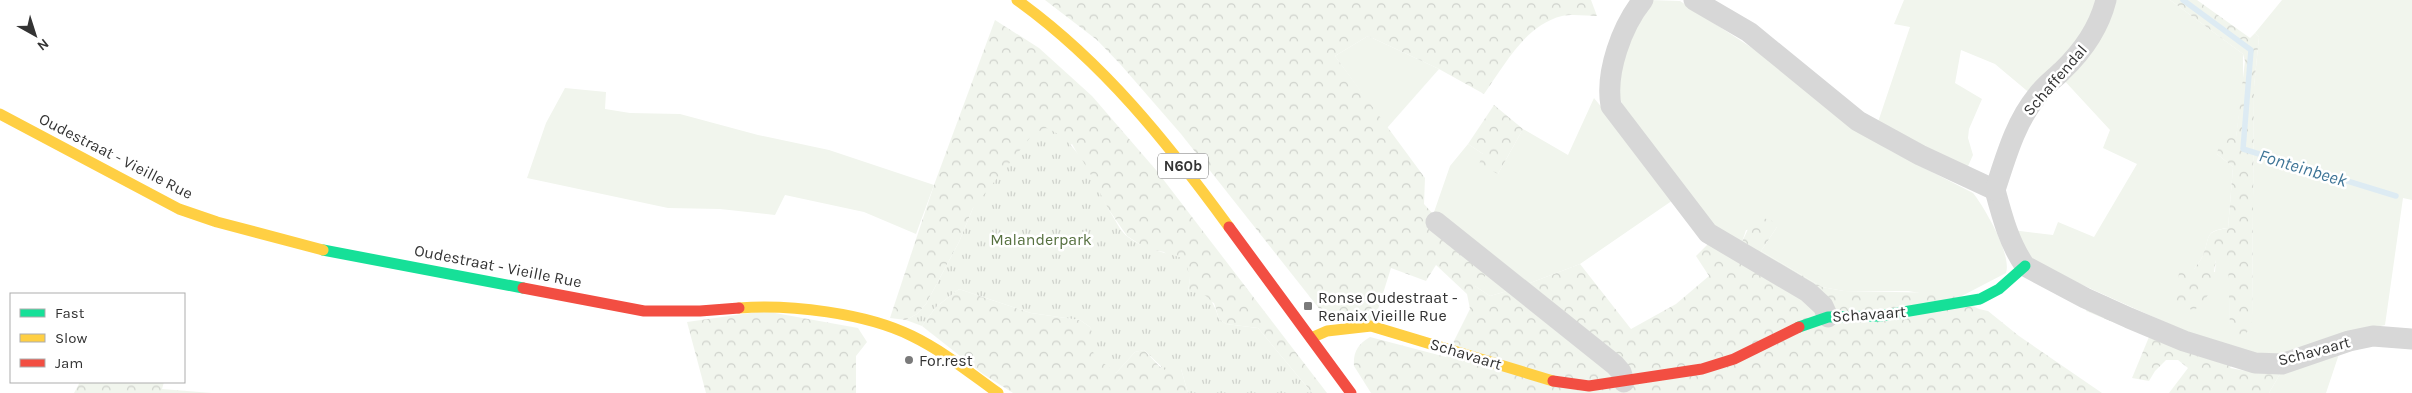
<svg xmlns="http://www.w3.org/2000/svg" width="2412" height="393" font-family="Karla,sans-serif">
<style>
.grass{fill:#f1f5ed}
.forest{fill:url(#forest-crowns)}
.park{fill:url(#park-tufts)}
.lines{fill:none;stroke-linecap:round;stroke-linejoin:round}
.stream{stroke:#ddebf3;stroke-width:5.5}
.street{stroke:#d7d7d7;stroke-width:21}
.fast{stroke:#16e098;stroke-width:11}
.slow{stroke:#ffcf43;stroke-width:11}
.jam{stroke:#f24e42;stroke-width:11}
.poi-dot{fill:#7a7a7a;stroke:#fff;stroke-width:2}
.labels{text-anchor:middle;dominant-baseline:central;stroke-width:5;stroke-linejoin:round;paint-order:stroke}
.shield{fill:#fff;stroke:#707070;stroke-width:1}
.shield-label{font-size:15px;font-weight:bold;fill:#333}
.street-label{font-size:16px;fill:#333;stroke:#fff}
.park-label{font-size:16px;fill:#56703f;stroke:#fff}
.poi-label{font-size:16px;fill:#333;stroke:#fff;text-anchor:start}
.water-label{font-size:18px;font-style:italic;fill:#3f7597;stroke:#fff}
</style>
<defs>
<pattern id="forest-crowns" width="20" height="18" patternUnits="userSpaceOnUse" patternTransform="scale(1.25)"><rect width="20" height="18" fill="#f1f5ed"/><path d="M2 6a3 3 0 1 1 6 0M12 15a3 3 0 1 1 6 0" fill="none" stroke="#cfd2cc"/></pattern>
<pattern id="park-tufts" width="24" height="20" patternUnits="userSpaceOnUse" patternTransform="scale(1.25)"><rect width="24" height="20" fill="#f1f5ed"/><path d="M3 7l-1-3M5 7V3M7 7l1-3M15 17l-1-3M17 17v-4M19 17l1-3" fill="none" stroke="#cfd2cc"/></pattern>
</defs>
<rect width="100%" height="100%" fill="#fff"/>
<g class="grass">
<path d="M1648 0 1680 1 1769 59 1889 150 1973 193C1985 208 2012 255 2006 273L1956 299 1908 291H1844L1822 287 1761 251 1777 227 1746 230 1742 242 1719 234 1628 121 1614 81Z"/>
<polygon points="1904,0 2100,0 2093,23 2032,95 1995,64 1961,50 1955,83 1982,99 1969,129 1968,138 1973,155 1965,173 1877,125 1910,27 1894,24"/>
<path d="M2111 0H2170L2243 54V84L2236 138 2217 154 2233 167 2228 228C2203 231 2211 237 2203 255 2201 260 2197 265 2194 269L2215 272 2216 259H2229L2230 329 2252 323 2254 87 2259 37 2255 33 2282 0H2412V200L2403 198 2385 325 2346 334 2293 355H2238L2029 261 2012 230 2053 235 2058 222 2094 237 2137 164 2103 148 2110 130 2061 77Z"/>
<polygon points="1368,36 1439,69 1387,128 1335,56"/>
<polygon points="565,88 606,92 605,109 630,113 680,114 758,135 829,150 934,185 916,234 864,212 785,195 775,215 720,209 668,208 527,178 546,123"/>
<polygon points="1594,98 1676,198 1580,264 1514,289 1490,296 1475,286 1433,215 1450,166 1468,144 1483,154 1498,174 1523,129 1568,155"/>
<polygon points="2341,348 2326,393 2269,393 2284,367"/>
</g>
<g class="forest">
<path d="M1045 0H1591L1597 16C1587 16 1573 14 1562 16 1525 25 1505 65 1484 94L1439 69 1368 36 1335 56 1425 178 1424 204 1487 274 1475 286 1490 296 1514 289 1580 264 1631 329 1676 304 1709 276 1696 256 1711 241 1742 242 1754 216 1771 220 1777 227 1761 251 1822 287 1844 291 1947 293 1979 309 1988 311 2019 336 2102 393H1371L1354 366C1353 352 1358 344 1370 337L1446 357 1470 309 1467 294 1436 265 1426 281 1391 268 1374 322 1325 316 1181 134 1121 65 1097 40Z"/>
<path d="M2170 0H2197L2250 38 2255 33 2259 37 2254 87 2252 323 2245 336 2237 337 2230 330 2228 259 2216 260 2210 293 2194 311 2176 302 2179 272 2194 269C2197 265 2201 260 2203 255 2211 236 2203 232 2228 228L2233 167 2217 154 2219 145 2225 138 2236 137 2245 61 2243 54Z"/>
<polygon points="995,20 1039,48 1092,96 1156,170 1327,393 1312,393 1258,328 1226,324 1219,319 1214,303 1188,292 1190,278 1164,252 1147,249 1127,236 1107,207 1072,144 973,208 959,242 926,304 917,314 906,320 890,318 934,185"/>
<polygon points="1494,105 1523,129 1498,174 1479,164 1483,154 1468,144"/>
<polygon points="959,289 1031,313 1080,320 1090,327 1116,373 1135,352 1144,350 1160,367 1181,369 1188,393 1013,393 983,374 922,326 936,307"/>
<polygon points="2094,291 2238,355 2230,368 2257,373 2284,367 2269,393 2169,393 2188,368 2178,360 2166,360 2155,371 2149,381 2132,378 2149,337 2086,311"/>
<polygon points="764,311 858,328 867,342 856,356 856,393 706,393 687,322"/>
<polygon points="80,382 164,382 162,389 212,393 74,393"/>
</g>
<path class="park" d="M1046 128C1081 141 1094 185 1112 215 1117 223 1121 232 1128 237 1145 250 1165 252 1185 259L1190 278 1188 292C1208 291 1214 302 1219 319L1226 324 1258 328 1312 393H1188L1181 369 1168 373 1144 350 1135 352 1116 373 1097 358 1089 346 1093 335 1090 327 1080 320 1031 313 959 289 936 307 922 326 906 320 917 314 926 304 959 242 973 208 1033 134Z"/>
<g class="lines">
<polyline class="stream" points="2183,0 2251,50 2243,149 2396,196"/>
<g class="street">
<path d="M1643 0C1622 26 1605 72 1611 106L1708 233 1808 292 1823 306 1828 317"/>
<polyline points="1694,0 1749,32 1858,121 1920,155 1995,190"/>
<path d="M1995 190C2002 216 2009 243 2025 266L2085 298 2129 318 2184 341 2255 363 2282 364 2349 341 2373 336 2412 339"/>
<path d="M1995 190C2006 157 2015 123 2037 96 2044 86 2054 79 2062 71 2083 51 2099 28 2106 0"/>
<polyline points="1436,222 1615,365 1621,372 1624,382"/>
</g>
<g class="fast">
<polyline points="323,250 523,288"/>
<polyline points="1799,327 1828,317 1880,316 1980,299 1999,289 2025,266"/>
</g>
<g class="slow">
<path d="M1017 0C1103 62 1167 142 1229 227"/>
<polyline points="0,114 179,209 217,222 323,250"/>
<path d="M739 308C789 304 866 313 912 336 943 351 970 373 998 393"/>
<polyline points="1311,338 1327,331 1371,326 1553,381"/>
</g>
<g class="jam">
<polyline points="1229,227 1351,393"/>
<polyline points="523,288 644,311 700,311 739,308"/>
<polyline points="1553,381 1589,386 1702,369 1734,359 1799,327"/>
</g>
</g>
<g class="poi-dot">
<rect x="1303" y="301" width="10" height="10" rx="2.5"/>
<circle cx="909" cy="360" r="5"/>
</g>
<g class="labels">
<rect class="shield" x="1158" y="153.5" width="50" height="25" rx="4"/>
<g class="shield-label">
<text x="1183" y="166">N60b</text>
</g>
<g class="street-label">
<text transform="translate(2055 80) rotate(-49)">Schaffendal</text>
<text transform="translate(116 156) rotate(27)">Oudestraat - Vieille Rue</text>
<text transform="translate(498 266) rotate(11)">Oudestraat - Vieille Rue</text>
<text transform="translate(1869 314) rotate(-4)">Schavaart</text>
<text transform="translate(2314 351) rotate(-15)">Schavaart</text>
<text transform="translate(1466 354) rotate(17)">Schavaart</text>
</g>
<g class="park-label">
<text x="1041" y="239">Malanderpark</text>
</g>
<g class="poi-label">
<text x="1318" y="297">Ronse Oudestraat -<tspan x="1318" dy="18">Renaix Vieille Rue</tspan></text>
<text x="919" y="360">For.rest</text>
</g>
<g class="water-label">
<text transform="translate(2303 168) rotate(17)">Fonteinbeek</text>
</g>
</g>
<rect x="10" y="293" width="175" height="90" fill="#ffffff" stroke="#adadad"/>
<rect x="20" y="309" width="25" height="8" fill="#16e098" stroke="#adadad"/>
<text x="55" y="318" font-size="15" fill="#333333">Fast</text>
<rect x="20" y="334" width="25" height="8" fill="#ffcf43" stroke="#adadad"/>
<text x="55" y="343" font-size="15" fill="#333333">Slow</text>
<rect x="20" y="359" width="25" height="8" fill="#f24e42" stroke="#adadad"/>
<text x="55" y="368" font-size="15" fill="#333333">Jam</text>
<g transform="translate(35 35) rotate(141)" stroke="#ffffff" stroke-width="4" paint-order="stroke">
<path d="M0-4L9 19L0 12L-9 19Z" fill="#333333"/>
<text y="-8" font-size="14" font-weight="bold" text-anchor="middle" fill="#333333">N</text>
</g>
</svg>
